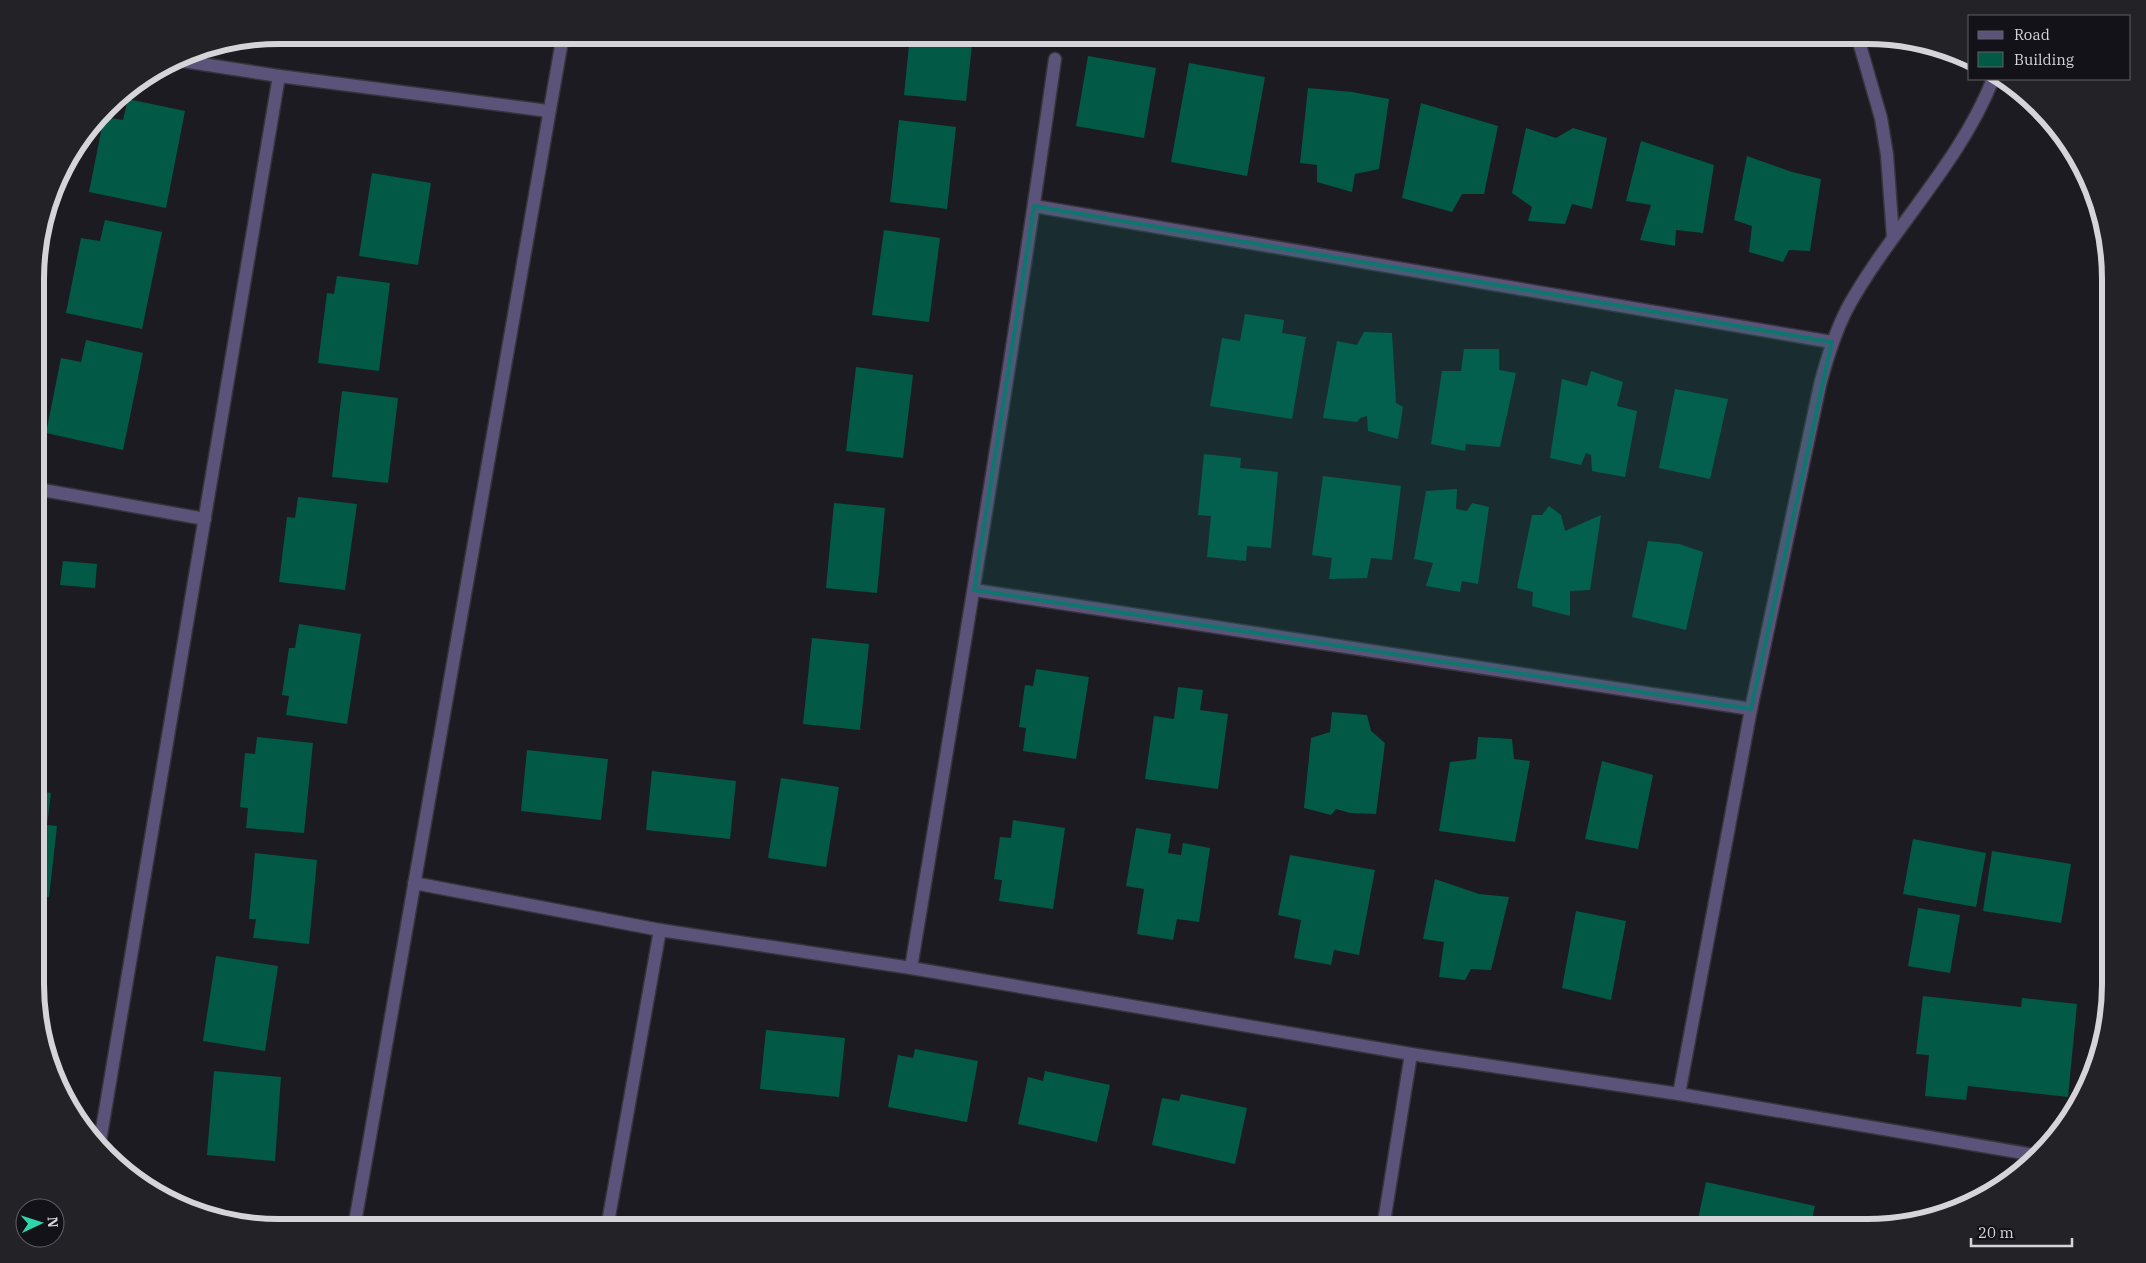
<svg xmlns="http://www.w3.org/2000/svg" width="2146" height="1263" font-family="'IBM Plex Serif',serif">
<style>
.building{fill:#025a46}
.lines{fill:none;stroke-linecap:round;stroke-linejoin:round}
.minor-casing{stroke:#36353b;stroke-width:15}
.minor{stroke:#5c537a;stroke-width:12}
.marked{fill:#0f766e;fill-opacity:0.2;stroke:#0f766e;stroke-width:4;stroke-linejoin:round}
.rim{fill:none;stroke:#d5d5d9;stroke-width:6}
</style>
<rect width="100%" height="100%" fill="#1c1b21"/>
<g class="building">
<polygon points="910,35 973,35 966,101 904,95"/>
<polygon points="1088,56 1156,68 1144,138 1076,126"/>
<polygon points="1189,63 1265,77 1247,176 1171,162"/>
<polygon points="1308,88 1352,92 1389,99 1379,169 1355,174 1352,192 1317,182 1317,165 1300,163"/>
<polygon points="128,99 185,111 166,208 89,192 104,117 123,120"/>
<polygon points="1421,103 1498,126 1484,194 1462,194 1452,212 1402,198"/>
<polygon points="899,120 956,127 947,209 890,202"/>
<polygon points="1526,128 1556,138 1573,128 1607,138 1592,209 1572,204 1565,224 1528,221 1532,207 1512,193"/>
<polygon points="1641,141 1714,165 1703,233 1676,230 1675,246 1640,240 1651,205 1626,201"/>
<polygon points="1747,156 1792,172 1821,179 1810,251 1789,250 1783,262 1749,252 1752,226 1734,220"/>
<polygon points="372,173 431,183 418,265 359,256"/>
<polygon points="105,220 162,232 142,329 66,313 81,238 100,241"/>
<polygon points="884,230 940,238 929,322 872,315"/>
<polygon points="337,276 390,283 379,371 318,363 327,293 334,294"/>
<polygon points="1245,314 1284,320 1282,333 1306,337 1292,419 1210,406 1222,338 1240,341"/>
<polygon points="1364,332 1392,333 1396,403 1403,407 1398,439 1368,431 1367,416 1360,418 1357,422 1323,418 1337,341 1357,345"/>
<polygon points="86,340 143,353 123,450 46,433 61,358 81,362"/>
<polygon points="1464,349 1499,349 1499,370 1516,373 1500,447 1466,444 1465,451 1431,444 1442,371 1461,371"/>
<polygon points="856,367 913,375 903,458 846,451"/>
<polygon points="1591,371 1623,382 1617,406 1637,411 1625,477 1592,471 1591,455 1586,453 1581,465 1550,458 1562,379 1587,386"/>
<polygon points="1675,389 1728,399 1710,479 1659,468"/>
<polygon points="342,391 398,398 388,483 332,477"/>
<polygon points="1204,454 1241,458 1240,468 1278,472 1271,548 1247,546 1246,561 1207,557 1211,516 1198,515"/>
<polygon points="1323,476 1401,486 1392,560 1371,558 1367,578 1329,579 1332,558 1312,555"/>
<polygon points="1457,489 1456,509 1467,511 1472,503 1489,507 1478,584 1462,581 1460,592 1426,586 1433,563 1414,559 1426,491"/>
<polygon points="298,497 357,504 345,590 279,582 287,517 295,518"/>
<polygon points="834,503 885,508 877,593 826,588"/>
<polygon points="1549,506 1561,515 1565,531 1601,515 1590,590 1570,591 1570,616 1532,606 1533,592 1517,588 1532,515 1542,515"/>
<polygon points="1648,541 1679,544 1703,552 1686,630 1632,617"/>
<polygon points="63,561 97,564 95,588 60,585"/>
<polygon points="299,624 361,634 347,724 286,715 289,696 282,695 289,648 295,648"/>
<polygon points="812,638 869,644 860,730 803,724"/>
<polygon points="1036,669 1089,677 1076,759 1023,751 1026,728 1019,727 1025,685 1033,686"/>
<polygon points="1178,687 1203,690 1200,710 1228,714 1218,789 1145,779 1154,716 1174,719"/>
<polygon points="1332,712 1367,715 1371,731 1385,743 1376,814 1350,813 1336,809 1331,815 1304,808 1311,738 1330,732"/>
<polygon points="257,737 313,743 304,833 246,828 248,808 240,807 245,753 255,754"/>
<polygon points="1478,737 1512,739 1514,759 1530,761 1515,842 1439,831 1450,762 1476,759"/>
<polygon points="527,750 608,759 601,820 521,811"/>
<polygon points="1602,761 1653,775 1638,849 1585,839"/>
<polygon points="652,771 736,781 730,839 646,830"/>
<polygon points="781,778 839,787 826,867 768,858"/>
<polygon points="37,791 51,793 47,825 57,826 49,897 37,896"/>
<polygon points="1013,820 1065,828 1053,909 999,901 1002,880 994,879 1000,837 1011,838"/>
<polygon points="1136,828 1171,834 1168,853 1181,855 1183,843 1210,848 1199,922 1177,919 1173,940 1137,934 1144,889 1126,886"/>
<polygon points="1913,839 1986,853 1976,907 1903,894"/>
<polygon points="1992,851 2071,864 2061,923 1983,911"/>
<polygon points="255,853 317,860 309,944 253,938 256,919 249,919"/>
<polygon points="1290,855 1375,870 1359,955 1334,950 1331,965 1294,958 1301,920 1278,915"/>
<polygon points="1435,879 1479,894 1509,897 1491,970 1471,969 1465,980 1439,977 1444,942 1423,939"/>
<polygon points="1918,908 1960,915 1950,973 1908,966"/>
<polygon points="1576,911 1626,921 1611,1000 1562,988"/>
<polygon points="37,916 43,916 38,971 37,971"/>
<polygon points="216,956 278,966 265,1051 203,1041"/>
<polygon points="1923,996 2021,1007 2022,998 2077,1004 2068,1097 1968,1086 1966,1100 1925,1096 1929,1055 1916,1054"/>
<polygon points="766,1030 845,1038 839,1097 760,1089"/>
<polygon points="915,1049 978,1061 967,1122 888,1107 898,1055 913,1058"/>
<polygon points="214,1071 281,1077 275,1161 207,1155"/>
<polygon points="1045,1071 1110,1085 1097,1142 1018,1124 1028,1077 1043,1081"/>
<polygon points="1181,1094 1247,1108 1235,1164 1152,1145 1162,1098 1179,1101"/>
<polygon points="1706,1182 1815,1206 1810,1228 1696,1228"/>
</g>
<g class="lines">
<defs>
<g id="minor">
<polyline points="1857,35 1881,118 1887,155 1893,237"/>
<polyline points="176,60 279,76 548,111"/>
<polyline points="1034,206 1832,342"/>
<polyline points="37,489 205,519"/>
<polyline points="974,590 1751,709"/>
<polyline points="414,883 660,930 911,968 1411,1054 1679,1094 2040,1156"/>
<path d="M911 968C961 666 1012 363 1055 59"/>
<path d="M1679 1094 1751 709 1820 385C1827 358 1835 332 1848 307 1892 228 1960 163 1993 79"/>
<polyline points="99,1147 279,76"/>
<polyline points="354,1228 563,35"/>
<polyline points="607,1228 660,930"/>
<polyline points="1383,1228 1411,1054"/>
</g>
</defs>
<use href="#minor" class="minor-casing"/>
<use href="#minor" class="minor"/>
</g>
<path class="marked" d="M1034 206 1832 342 1751 709 974 590Z"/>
<path d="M0 0H2146V1263H0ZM279 44H1867A235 235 0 0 1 2102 279V984A235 235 0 0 1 1867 1219H279A235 235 0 0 1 44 984V279A235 235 0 0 1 279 44Z" fill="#232227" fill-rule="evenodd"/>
<path class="rim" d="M279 44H1867A235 235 0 0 1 2102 279V984A235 235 0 0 1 1867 1219H279A235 235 0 0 1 44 984V279A235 235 0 0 1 279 44Z"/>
<rect x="1968" y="15" width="162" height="65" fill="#131218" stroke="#616065"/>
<rect x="1978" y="31" width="25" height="8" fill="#5c537a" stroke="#616065"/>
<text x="2014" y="40" font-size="15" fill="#d5d5d9">Road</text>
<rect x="1978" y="52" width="25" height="15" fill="#025a46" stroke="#616065"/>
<text x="2014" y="65" font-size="15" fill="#d5d5d9">Building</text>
<g transform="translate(40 1223) rotate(86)"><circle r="24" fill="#131218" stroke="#616065"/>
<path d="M0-4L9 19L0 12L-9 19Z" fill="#30d4aa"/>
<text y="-8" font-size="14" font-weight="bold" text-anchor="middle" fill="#d5d5d9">N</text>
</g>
<path d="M1971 1238v8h101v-8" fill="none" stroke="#d5d5d9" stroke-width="2.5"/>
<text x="1978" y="1238" font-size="15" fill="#d5d5d9" stroke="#131218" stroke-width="4" paint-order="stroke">20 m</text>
</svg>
